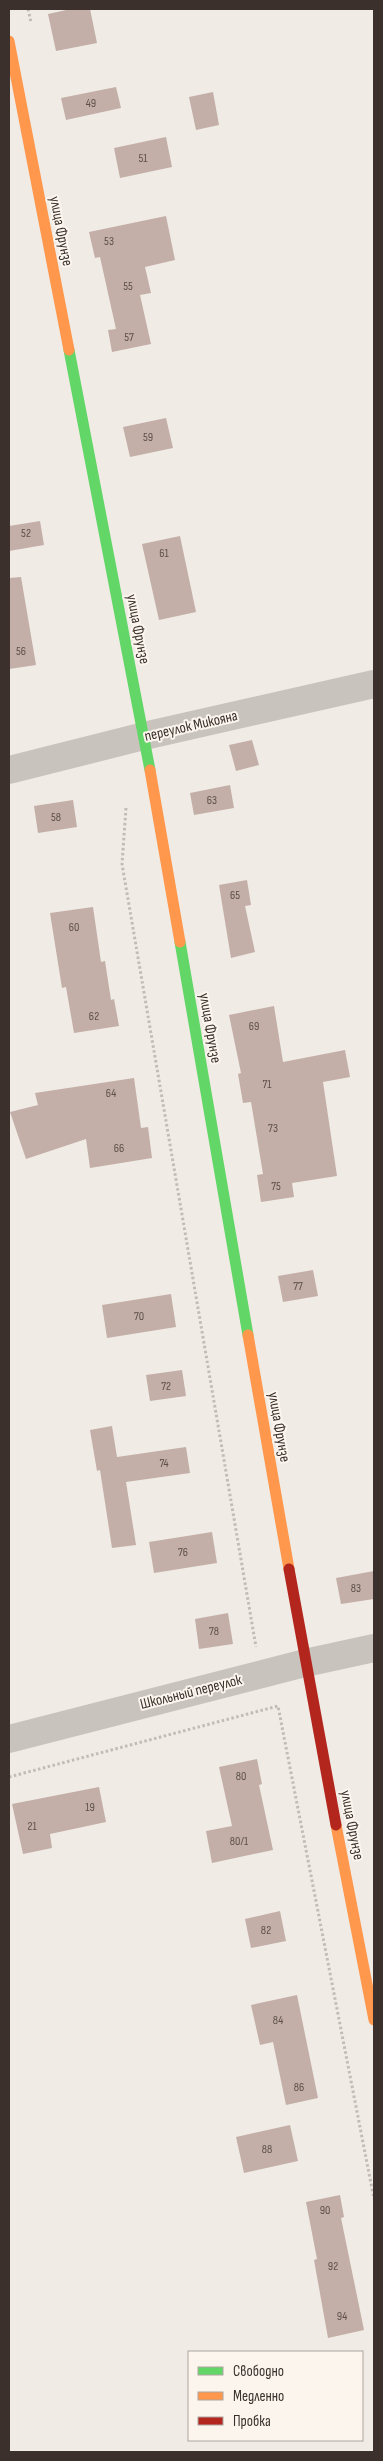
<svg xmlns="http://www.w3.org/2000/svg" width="383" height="2461" font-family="'Sofia Sans Condensed',sans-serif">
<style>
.building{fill:#c3afa7}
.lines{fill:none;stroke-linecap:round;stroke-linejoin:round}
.path{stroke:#c2bbb6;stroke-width:3;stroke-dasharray:2.5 2.5;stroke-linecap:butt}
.street{stroke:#c9c3be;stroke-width:28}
.fast{stroke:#63d668;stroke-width:11}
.slow{stroke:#ff974d;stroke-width:11}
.jam{stroke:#b3261e;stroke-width:11}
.labels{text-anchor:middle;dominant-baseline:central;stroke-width:4;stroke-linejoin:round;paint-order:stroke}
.number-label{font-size:12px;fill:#5d504a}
.street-label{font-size:15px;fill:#3b302b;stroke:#fbf5ee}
</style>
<rect width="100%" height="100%" fill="#f0ebe5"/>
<g class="building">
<polygon points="71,9 90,9 97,43 56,51 48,14"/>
<polygon points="116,87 121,108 66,120 61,98"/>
<polygon points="213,92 219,125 196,130 189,97"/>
<polygon points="166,137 172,167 120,178 114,148"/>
<polygon points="166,216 175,260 145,267 151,293 140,295 151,344 112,352 108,330 116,329 100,257 95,258 89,232"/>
<polygon points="166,418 173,448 130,457 123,427"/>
<polygon points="40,521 44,545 9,551 9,526"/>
<polygon points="180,536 196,612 159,620 142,544"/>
<polygon points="21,577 36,665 9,669 9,578"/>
<polygon points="252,740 259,765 236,771 229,745"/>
<polygon points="230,785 234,808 194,815 190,793"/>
<polygon points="73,800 77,827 38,833 34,806"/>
<polygon points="247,880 251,905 245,906 255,952 231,958 219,885"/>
<polygon points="93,907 101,962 105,961 111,1000 114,999 119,1026 74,1033 66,987 62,988 50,913"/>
<polygon points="274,1006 283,1062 345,1050 350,1077 323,1082 337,1176 292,1183 294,1197 261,1202 257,1175 263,1174 251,1102 243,1103 238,1074 241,1073 229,1015"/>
<polygon points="134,1078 141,1128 148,1127 152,1158 90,1168 86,1139 26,1159 10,1112 38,1105 35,1093"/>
<polygon points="313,1270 318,1296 283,1302 278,1276"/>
<polygon points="171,1294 176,1327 107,1338 102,1305"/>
<polygon points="182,1370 186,1396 150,1401 146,1375"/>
<polygon points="112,1426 117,1457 186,1447 190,1473 126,1482 136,1545 112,1548 100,1470 97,1471 90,1430"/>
<polygon points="212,1532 217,1563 154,1573 149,1542"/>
<polygon points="374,1571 374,1599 341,1604 336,1578"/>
<polygon points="228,1613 233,1644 199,1649 195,1619"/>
<polygon points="257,1759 262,1784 259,1785 273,1850 212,1863 206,1831 232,1826 219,1767"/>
<polygon points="99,1787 106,1822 50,1834 52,1848 23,1854 12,1804"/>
<polygon points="280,1911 286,1941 251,1948 245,1919"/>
<polygon points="297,1995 318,2098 286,2105 273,2042 260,2045 251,2005"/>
<polygon points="290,2125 298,2161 244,2173 236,2137"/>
<polygon points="340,2195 344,2217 341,2218 364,2330 328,2338 314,2260 317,2259 306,2202"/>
</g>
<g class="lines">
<g class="path">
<polyline points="28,9 31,22"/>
<polyline points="126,808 122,864 256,1647"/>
<polyline points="9,1777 278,1706 374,2199"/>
</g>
<g class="street">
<polyline points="9,770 144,736 374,684"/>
<polyline points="9,1739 305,1663 374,1648"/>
</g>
<g class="fast">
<polyline points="69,350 150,770"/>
<polyline points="180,942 248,1335"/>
</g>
<g class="slow">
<polyline points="9,41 69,350"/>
<polyline points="150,770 180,942"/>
<polyline points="248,1335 289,1569"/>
<polyline points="336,1825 374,2020"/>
</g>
<polyline class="jam" points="289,1569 336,1825"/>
</g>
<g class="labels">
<g class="number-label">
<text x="91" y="103">49</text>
<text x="143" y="158">51</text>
<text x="109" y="241">53</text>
<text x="128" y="286">55</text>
<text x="129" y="337">57</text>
<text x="148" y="437">59</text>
<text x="26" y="533">52</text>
<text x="164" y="553">61</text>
<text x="21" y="651">56</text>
<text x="212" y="800">63</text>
<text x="56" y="817">58</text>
<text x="235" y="895">65</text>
<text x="74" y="927">60</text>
<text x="94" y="1016">62</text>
<text x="254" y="1026">69</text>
<text x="267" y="1084">71</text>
<text x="111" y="1093">64</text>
<text x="273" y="1128">73</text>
<text x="119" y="1148">66</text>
<text x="276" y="1186">75</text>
<text x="298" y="1286">77</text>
<text x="139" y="1316">70</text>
<text x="166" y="1386">72</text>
<text x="164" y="1463">74</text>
<text x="183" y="1552">76</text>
<text x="356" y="1588">83</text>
<text x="214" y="1631">78</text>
<text x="241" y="1776">80</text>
<text x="90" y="1807">19</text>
<text x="32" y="1826">21</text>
<text x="239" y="1841">80/1</text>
<text x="266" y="1930">82</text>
<text x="278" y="2020">84</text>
<text x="299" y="2087">86</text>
<text x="267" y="2149">88</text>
<text x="325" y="2210">90</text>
<text x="333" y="2266">92</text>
<text x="342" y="2316">94</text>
</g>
<g class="street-label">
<text transform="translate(61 231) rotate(79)">улица Фрунзе</text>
<text transform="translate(138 629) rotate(79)">улица Фрунзе</text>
<text transform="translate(191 726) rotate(-13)">переулок Микояна</text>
<text transform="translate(210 1028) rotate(80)">улица Фрунзе</text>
<text transform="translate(279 1427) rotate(80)">улица Фрунзе</text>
<text transform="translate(191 1692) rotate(-14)">Школьный переулок</text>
<text transform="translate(352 1825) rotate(79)">улица Фрунзе</text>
</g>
</g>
<rect width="383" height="2461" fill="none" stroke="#3b302b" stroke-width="20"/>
<rect x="188" y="2351" width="175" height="90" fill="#fbf5ee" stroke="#aea6a0"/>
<rect x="198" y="2367" width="25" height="8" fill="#63d668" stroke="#aea6a0"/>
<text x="233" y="2376" font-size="15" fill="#3b302b">Свободно</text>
<rect x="198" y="2392" width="25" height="8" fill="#ff974d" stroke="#aea6a0"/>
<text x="233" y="2401" font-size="15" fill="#3b302b">Медленно</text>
<rect x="198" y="2417" width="25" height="8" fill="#b3261e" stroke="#aea6a0"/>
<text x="233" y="2426" font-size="15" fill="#3b302b">Пробка</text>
</svg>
